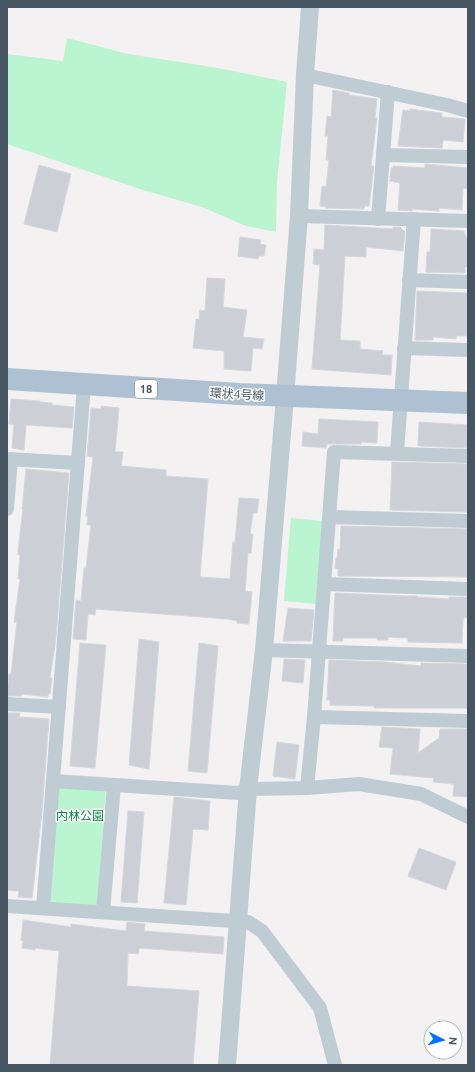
<svg xmlns="http://www.w3.org/2000/svg" width="475" height="1072" font-family="Ubuntu,'Noto Sans JP',sans-serif">
<style>
.green{fill:#bbf4d0}
.building{fill:#ccd0d6;stroke:#d4d7dd}
.lines{fill:none;stroke-linecap:round;stroke-linejoin:round}
.minor{stroke:#c0ccd4;stroke-width:14}
.tertiary{stroke:#c0ccd4;stroke-width:18}
.primary{stroke:#aec1d2;stroke-width:22}
.labels{text-anchor:middle;dominant-baseline:central;stroke-width:3;stroke-linejoin:round;paint-order:stroke}
.shield{fill:#fff;stroke:#7e8890;stroke-width:1}
.shield-label{font-size:11px;font-weight:bold;fill:#465561}
.street-label{font-size:12px;fill:#465561;stroke:#fff}
.park-label{font-size:12px;fill:#0d8647;stroke:#fff}
</style>
<rect width="100%" height="100%" fill="#f3f1f1"/>
<g class="green">
<polygon points="67,38 128,54 218,68 287,82 277,182 276,232 246,226 202,207 143,190 7,144 7,54 63,61"/>
<polygon points="291,518 323,521 316,604 284,601"/>
<polygon points="57,786 106,790 97,906 49,903"/>
</g>
<g class="building">
<polygon points="333,90 349,93 349,95 377,99 375,118 377,118 371,166 374,166 369,206 365,206 364,209 326,208 326,207 320,206 322,186 326,187 329,160 326,160 328,136 325,136 327,116 331,117"/>
<polygon points="410,109 442,113 442,117 465,119 463,142 443,140 442,148 398,146 403,110 410,111"/>
<polygon points="425,164 468,168 467,189 463,188 462,210 439,208 439,211 412,209 412,211 398,210 400,183 390,181 391,168 393,168 393,166 425,168"/>
<polygon points="39,165 71,174 57,232 24,224"/>
<polygon points="325,225 393,229 393,227 400,227 405,232 403,251 366,247 366,257 345,256 340,340 360,341 360,349 383,351 382,355 392,355 391,375 312,369 320,265 313,264 314,249 324,250"/>
<polygon points="431,229 464,231 466,237 468,238 468,267 465,267 465,273 426,272 427,252 430,252"/>
<polygon points="240,237 261,240 260,244 266,245 264,256 259,256 258,259 238,256"/>
<polygon points="207,278 225,279 223,307 247,310 243,337 264,339 262,349 253,348 251,371 224,369 224,351 193,348 196,319 199,320 200,310 205,311"/>
<polygon points="417,291 468,293 468,336 456,336 456,339 433,337 433,340 415,340"/>
<polygon points="11,399 40,401 40,402 52,403 52,405 74,407 72,428 26,425 24,450 12,448 14,424 9,424"/>
<polygon points="101,406 119,408 115,452 123,452 121,466 166,470 166,476 208,479 200,577 230,579 233,542 235,542 239,498 259,499 257,513 253,513 250,534 253,534 251,553 248,553 245,591 252,592 249,624 237,623 237,621 228,619 96,609 95,615 88,614 86,640 73,639 76,600 81,601 84,568 86,568 91,525 87,525 88,516 86,516 93,457 87,456 91,408 101,409"/>
<polygon points="319,419 378,422 377,443 361,442 361,444 327,444 326,448 302,446 303,432 318,434"/>
<polygon points="419,422 468,425 468,448 418,446"/>
<polygon points="392,462 468,464 468,512 390,510"/>
<polygon points="26,469 69,473 56,638 50,678 52,678 50,694 48,694 48,697 22,694 21,696 7,696 9,674 11,674 17,622 14,622 20,579 18,579 20,555 18,555 18,550 23,509 22,509"/>
<polygon points="341,526 468,529 468,577 338,576 338,569 335,568 336,558 337,558 338,549 340,549"/>
<polygon points="335,593 405,596 417,596 417,597 449,599 449,597 468,597 468,618 464,617 464,619 463,619 462,643 408,642 408,638 388,637 388,640 377,640 377,638 343,638 343,641 333,641"/>
<polygon points="288,608 314,610 311,641 283,641"/>
<polygon points="139,639 159,642 149,769 129,765"/>
<polygon points="80,643 106,645 95,768 70,766"/>
<polygon points="199,643 218,646 207,773 188,771"/>
<polygon points="284,659 305,660 303,683 282,681"/>
<polygon points="329,660 385,662 421,666 421,663 468,664 468,708 374,708 374,706 330,705 330,700 327,700"/>
<polygon points="7,713 20,713 19,717 49,719 42,812 32,898 18,897 19,891 7,890"/>
<polygon points="382,727 420,729 418,753 439,738 440,729 468,729 468,797 453,796 454,784 433,782 434,778 390,774 393,748 379,747"/>
<polygon points="277,742 299,745 295,779 273,776"/>
<polygon points="174,797 210,801 208,830 193,829 186,905 164,903"/>
<polygon points="128,811 144,812 137,903 121,902"/>
<polygon points="419,848 456,862 446,890 408,876"/>
<polygon points="23,920 71,927 71,924 126,931 127,922 145,924 144,931 224,937 223,954 139,948 138,954 128,953 127,986 199,991 193,1065 50,1065 59,951 35,948 35,950 22,948 23,941 21,940"/>
</g>
<g class="lines">
<g class="minor">
<polyline points="305,75 447,105 468,111"/>
<polyline points="383,155 468,157"/>
<polyline points="299,216 468,221"/>
<polyline points="378,219 388,92"/>
<polyline points="409,280 468,282"/>
<polyline points="404,348 468,350"/>
<polyline points="397,453 414,219"/>
<polyline points="7,459 78,463"/>
<polyline points="7,509 11,459"/>
<polyline points="330,517 468,521"/>
<polyline points="324,584 468,589"/>
<polyline points="264,650 468,656"/>
<polyline points="7,704 59,707"/>
<polyline points="314,717 468,721"/>
<polyline points="53,781 238,793 248,789 307,788 359,784 421,794 468,817"/>
<polyline points="307,788 314,717 334,452 468,456"/>
<polyline points="7,906 248,922 262,931 320,1008 335,1065"/>
<polyline points="43,908 84,385"/>
<polyline points="103,912 114,785"/>
</g>
<polyline class="tertiary" points="227,1065 248,789 264,650 285,397 299,216 305,75 310,7"/>
<polyline class="primary" points="7,379 239,394 468,403"/>
</g>
<g class="labels">
<rect class="shield" x="135" y="380" width="22" height="18" rx="3"/>
<g class="shield-label">
<text x="146" y="389">18</text>
</g>
<g class="street-label">
<text transform="translate(237 394) rotate(3)">環状4号線</text>
</g>
<g class="park-label">
<text x="80" y="815">内林公園</text>
</g>
</g>
<rect width="475" height="1072" fill="none" stroke="#465561" stroke-width="16"/>
<g transform="translate(443 1040) rotate(96)"><circle r="19" fill="#ffffff" stroke="#b5bbc0"/>
<path d="M0-3L7 15L0 10L-7 15Z" fill="#0574f9"/>
<text y="-6" font-size="11" font-weight="bold" text-anchor="middle" fill="#465561">N</text>
</g>
</svg>
